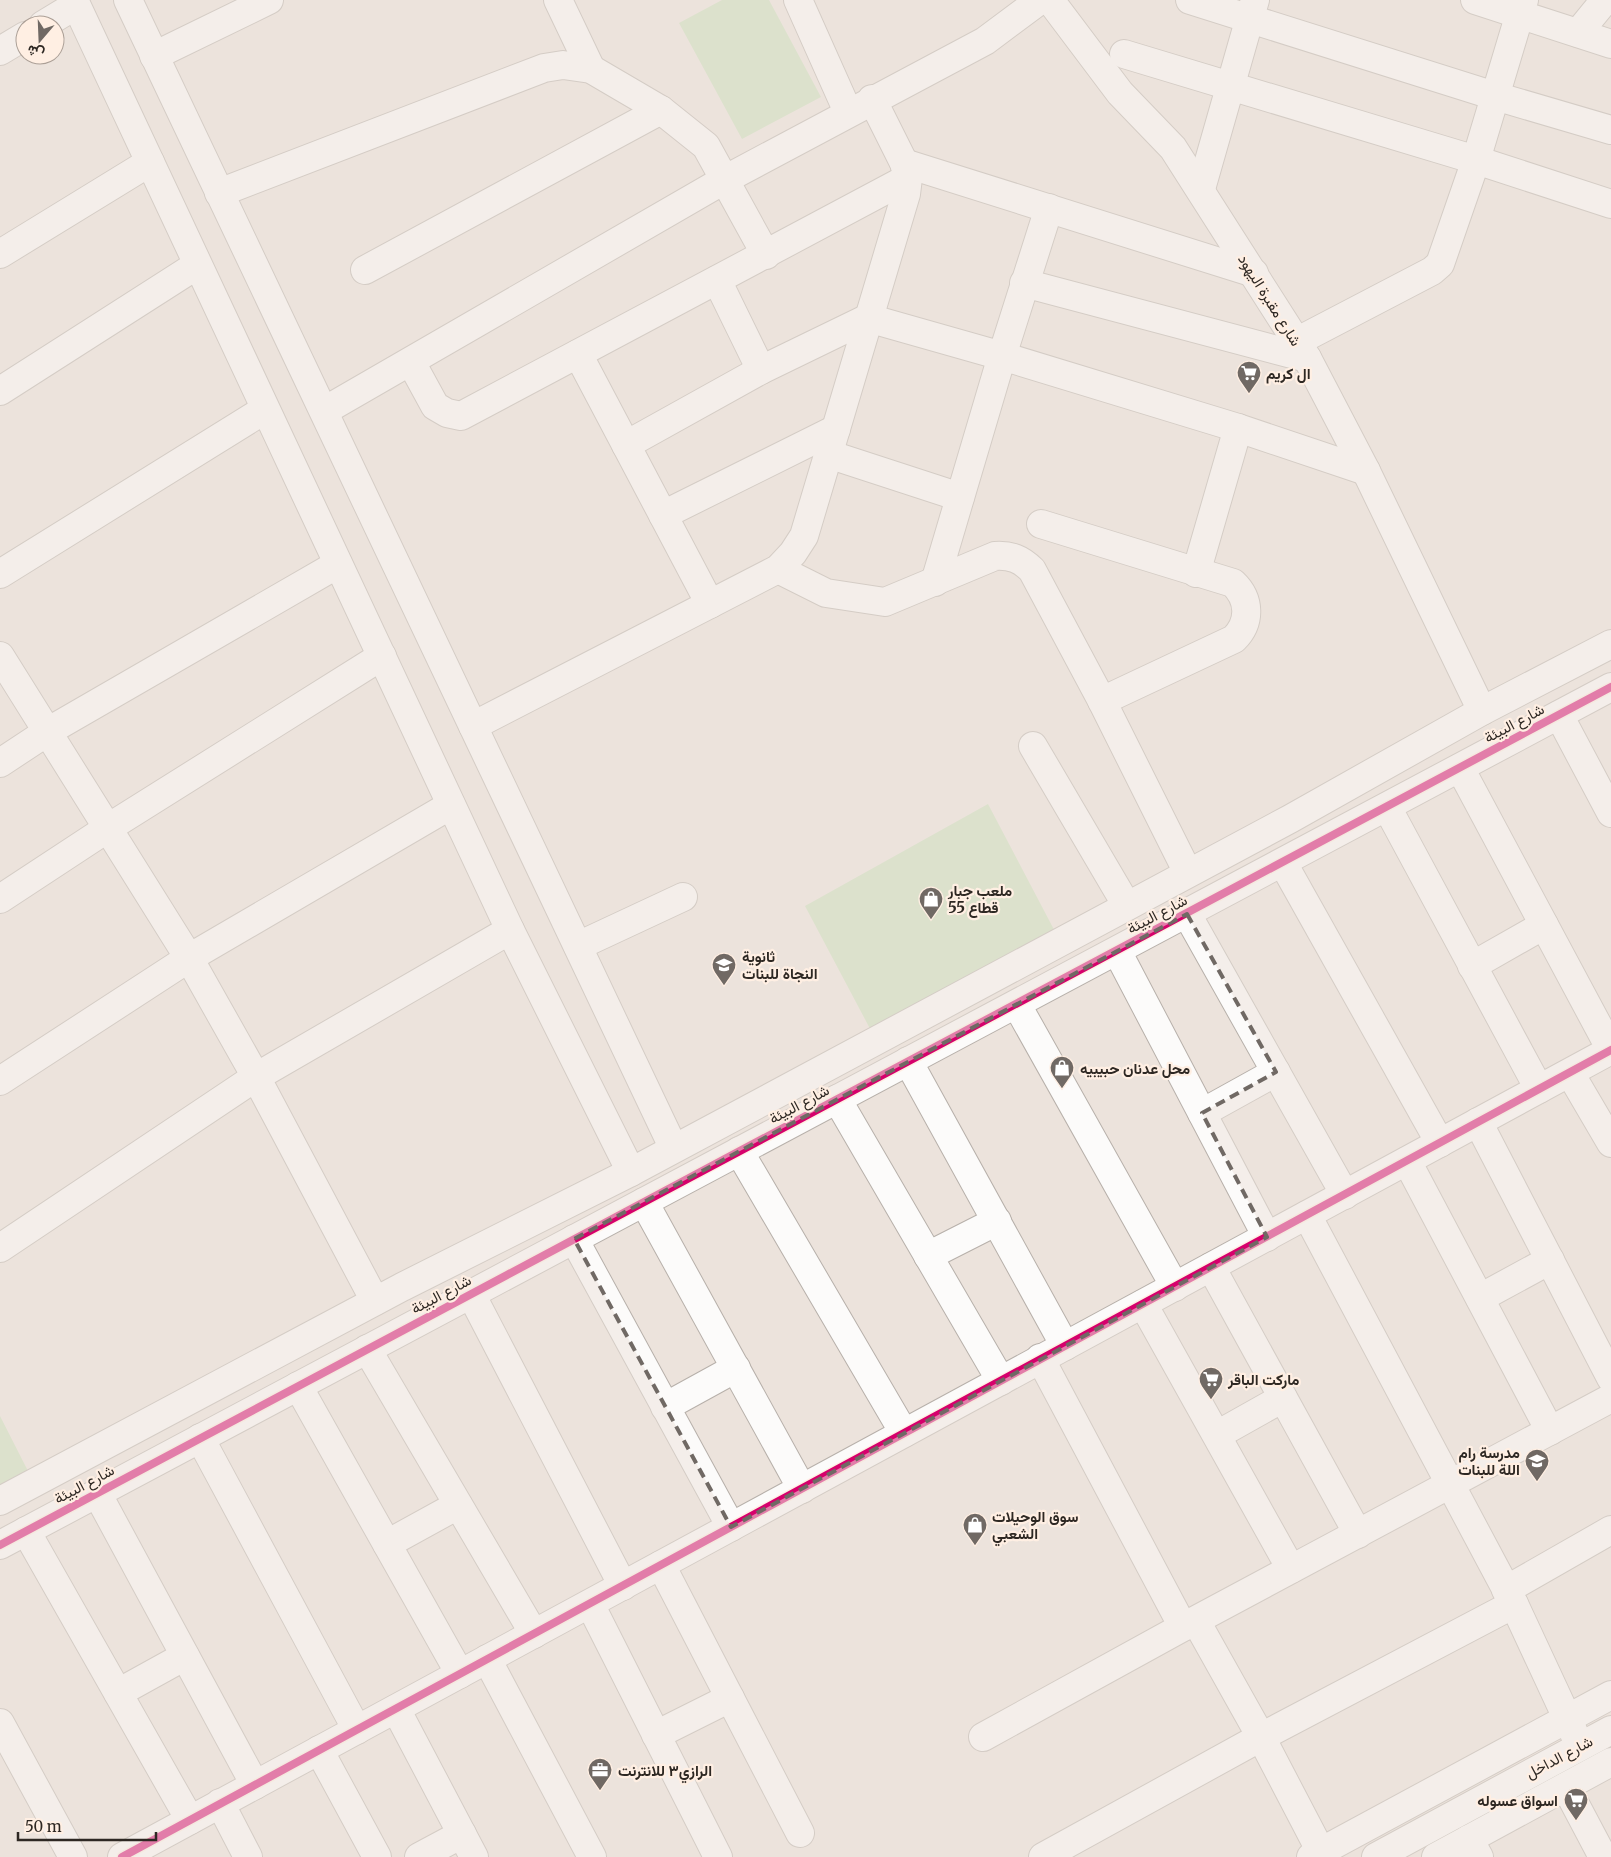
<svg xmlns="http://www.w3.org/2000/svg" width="1611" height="1857" font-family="Merriweather,Vazirmatn,serif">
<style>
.green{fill:#c7deb9}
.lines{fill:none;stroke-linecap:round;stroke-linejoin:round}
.minor-casing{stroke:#b7b0aa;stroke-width:30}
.major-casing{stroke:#b7b0aa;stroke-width:30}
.minor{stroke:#fcfbfa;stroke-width:28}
.major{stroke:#fcfbfa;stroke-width:28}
.cycleway-casing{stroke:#ffefe3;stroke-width:11}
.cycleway{stroke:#d6006c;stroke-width:8}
.marked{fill:none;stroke:#706964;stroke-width:4;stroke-dasharray:10 6;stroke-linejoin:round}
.labels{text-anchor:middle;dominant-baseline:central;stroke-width:4.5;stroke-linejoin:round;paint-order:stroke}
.street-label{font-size:15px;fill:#2e2823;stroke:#ffefe3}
.poi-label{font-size:15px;font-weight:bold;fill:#2e2823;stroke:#ffefe3;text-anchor:start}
</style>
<rect width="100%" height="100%" fill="#ece3dc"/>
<g class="green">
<polygon points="722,0 769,0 821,97 742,139 679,23"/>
<polygon points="988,804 1060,941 876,1040 805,906"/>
<polygon points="0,1416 28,1471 0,1485"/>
</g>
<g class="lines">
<defs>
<g id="minor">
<polyline points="74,0 510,930 631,1172"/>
<polyline points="128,0 673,1147"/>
<polyline points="558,0 591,69"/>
<polyline points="798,0 848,112"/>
<polyline points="1050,0 1120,93 1173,148 1307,358 1366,471 1482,711"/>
<polyline points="1190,0 1495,96 1611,130"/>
<polyline points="1475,0 1611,44"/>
<polyline points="43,25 76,5"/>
<polyline points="1578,33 1605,0"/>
<polyline points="0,51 25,36"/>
<polyline points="1124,54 1476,160 1611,204"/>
<polyline points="154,56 269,0"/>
<polyline points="904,163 1254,273"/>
<polyline points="1201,189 1255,0"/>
<polyline points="219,193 544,68 563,65 591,69 661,110 706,146 766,255"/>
<polyline points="0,254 150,162"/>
<polyline points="365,270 661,110"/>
<polyline points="717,280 761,370"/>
<polyline points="1024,283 1307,358"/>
<polyline points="1296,342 1432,271 1440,264 1476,160 1524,0"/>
<polyline points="578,354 710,604"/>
<polyline points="411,362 435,406 447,413 461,416 908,178"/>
<polyline points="0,391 197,265"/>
<polyline points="324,411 724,180 985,41 1040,0"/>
<polyline points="626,445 761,370 868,318 1002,356 1049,208"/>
<polyline points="828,454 960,497"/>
<polyline points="663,515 836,429"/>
<path d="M1041 524 1233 583C1250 599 1251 622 1234 639L1102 701"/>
<path d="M778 569 826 593 885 602 995 556C1011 555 1021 559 1032 570L1102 701 1188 873"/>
<polyline points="1196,573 1238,428"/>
<polyline points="0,574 264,410"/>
<polyline points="935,582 1002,356 1238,428 1366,471"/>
<polyline points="0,656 189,958 256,1077 375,1301"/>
<polyline points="1559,715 1611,813"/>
<polyline points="473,726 778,569 793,553 804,536 906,194 908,178 904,163 872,99"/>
<polyline points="1033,746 1127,906"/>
<polyline points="0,763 47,732 338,564"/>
<polyline points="1460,768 1611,1050"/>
<polyline points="1387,807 1539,1089"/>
<polyline points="1283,863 1440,1143"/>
<polyline points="0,899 108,828 382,656"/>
<polyline points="1187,914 1345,1195"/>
<polyline points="578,946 683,897"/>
<polyline points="1117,951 1267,1237"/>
<polyline points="1472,966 1544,925"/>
<polyline points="1017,1005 1175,1287"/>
<polyline points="908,1061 1065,1346"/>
<polyline points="1570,1073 1611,1143"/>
<polyline points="0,1081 189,958 451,805"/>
<polyline points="837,1099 1001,1381"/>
<polyline points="1202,1113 1276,1072"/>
<polyline points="1478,1122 1611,1378"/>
<polyline points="739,1151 904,1433"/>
<polyline points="1407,1161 1550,1431"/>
<polyline points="644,1202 802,1489"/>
<polyline points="1307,1215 1514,1604 1580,1746"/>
<polyline points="574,1239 731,1527"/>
<polyline points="0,1248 256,1077 510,930"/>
<polyline points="928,1256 997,1221"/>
<polyline points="1211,1267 1358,1534"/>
<polyline points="471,1294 623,1586"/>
<polyline points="1480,1298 1550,1260"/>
<polyline points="1143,1304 1291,1569"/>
<polyline points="367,1349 534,1634"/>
<polyline points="1040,1358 1183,1627"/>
<polyline points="298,1386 460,1674"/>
<polyline points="665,1407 736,1368"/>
<polyline points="1217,1435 1283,1398"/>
<polyline points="200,1438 357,1730"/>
<polyline points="97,1493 255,1785"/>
<polyline points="0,1501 402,1287 631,1172 1290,819 1482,711 1611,644"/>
<polyline points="26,1531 190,1820"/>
<polyline points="387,1544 458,1505"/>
<polyline points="0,1545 1611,687"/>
<polyline points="661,1565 800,1833"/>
<polyline points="1506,1590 1611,1530"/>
<polyline points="590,1604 718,1857"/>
<polyline points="1196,1621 1261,1737 1321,1852"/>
<polyline points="487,1659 592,1857"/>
<polyline points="118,1693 185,1656"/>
<polyline points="396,1709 474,1857"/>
<polyline points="0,1723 73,1857"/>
<polyline points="656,1735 730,1698"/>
<polyline points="983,1737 1183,1627 1611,1398"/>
<polyline points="319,1750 377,1857"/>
<polyline points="1566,1787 1603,1857"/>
<polyline points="220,1803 248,1857"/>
<polyline points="1469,1839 1479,1857"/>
<polyline points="122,1857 1611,1050"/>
<polyline points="419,1857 462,1834"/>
<polyline points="1043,1857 1261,1737 1514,1604"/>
<polyline points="1311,1857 1611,1695"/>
</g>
<g id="major">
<polyline points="1376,1857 1611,1730"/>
<polyline points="1436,1857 1611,1762"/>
</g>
</defs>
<use href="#minor" class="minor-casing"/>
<use href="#major" class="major-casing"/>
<use href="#minor" class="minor"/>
<use href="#major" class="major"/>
<defs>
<g id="cycleway">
<polyline points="0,1545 1611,687"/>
<polyline points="122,1857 1611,1050"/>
</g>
</defs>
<use href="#cycleway" class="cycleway-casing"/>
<use href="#cycleway" class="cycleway"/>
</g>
<path d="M0 0H1611V1857H0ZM1187 914 1276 1072 1202 1113 1267 1237 731 1527 574 1239Z" fill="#ece3dc" fill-opacity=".55" fill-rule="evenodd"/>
<path class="marked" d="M1187 914 1276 1072 1202 1113 1267 1237 731 1527 574 1239Z"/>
<defs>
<symbol id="supermarket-pin" viewBox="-11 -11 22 30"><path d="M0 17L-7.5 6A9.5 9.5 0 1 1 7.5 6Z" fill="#706964" stroke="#ffefe3"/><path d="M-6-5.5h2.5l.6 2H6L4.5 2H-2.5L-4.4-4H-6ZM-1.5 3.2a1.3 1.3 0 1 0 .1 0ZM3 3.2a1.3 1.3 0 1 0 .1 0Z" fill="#fff"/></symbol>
<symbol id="shop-pin" viewBox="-11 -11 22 30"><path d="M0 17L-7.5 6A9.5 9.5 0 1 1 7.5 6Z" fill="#706964" stroke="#ffefe3"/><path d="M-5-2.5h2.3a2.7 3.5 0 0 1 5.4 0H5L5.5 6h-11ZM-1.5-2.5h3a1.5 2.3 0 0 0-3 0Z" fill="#fff"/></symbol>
<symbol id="school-pin" viewBox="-11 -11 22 30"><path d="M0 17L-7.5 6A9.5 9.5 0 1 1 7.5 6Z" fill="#706964" stroke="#ffefe3"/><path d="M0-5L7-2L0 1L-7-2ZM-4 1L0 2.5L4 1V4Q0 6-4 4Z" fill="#fff"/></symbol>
<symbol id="office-pin" viewBox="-11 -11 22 30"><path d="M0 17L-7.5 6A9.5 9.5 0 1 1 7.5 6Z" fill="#706964" stroke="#ffefe3"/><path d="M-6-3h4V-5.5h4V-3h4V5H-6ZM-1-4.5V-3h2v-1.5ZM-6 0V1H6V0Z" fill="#fff"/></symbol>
</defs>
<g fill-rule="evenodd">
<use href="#supermarket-pin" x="1235" y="359" width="28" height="38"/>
<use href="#shop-pin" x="917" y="885" width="28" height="38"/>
<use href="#school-pin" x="710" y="951" width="28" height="38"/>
<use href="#shop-pin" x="1048" y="1054" width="28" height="38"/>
<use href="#supermarket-pin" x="1197" y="1365" width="28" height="38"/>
<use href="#school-pin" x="1523" y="1447" width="28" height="38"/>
<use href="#shop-pin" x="961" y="1511" width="28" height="38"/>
<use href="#office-pin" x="586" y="1756" width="28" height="38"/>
<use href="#supermarket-pin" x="1562" y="1786" width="28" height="38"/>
</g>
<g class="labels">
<g class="street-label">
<text transform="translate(1270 300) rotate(58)">شارع مقبرة اليهود</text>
<text transform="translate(1514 723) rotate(-28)">شارع البيئة</text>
<text transform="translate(1157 914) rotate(-28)">شارع البيئة</text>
<text transform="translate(799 1104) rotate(-28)">شارع البيئة</text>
<text transform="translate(441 1294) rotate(-28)">شارع البيئة</text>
<text transform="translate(84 1484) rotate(-28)">شارع البيئة</text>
<text transform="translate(1559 1757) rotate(-28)">شارع الداخل</text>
</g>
<g class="poi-label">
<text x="1266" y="373">ال كريم</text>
<text x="948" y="890">ملعب جبار<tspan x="948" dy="17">قطاع 55</tspan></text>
<text x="742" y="956">ثانوية<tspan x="742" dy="17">النجاة للبنات</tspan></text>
<text x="1080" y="1068">محل عدنان حبيبيه</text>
<text x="1228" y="1379">ماركت الباقر</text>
<text x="1520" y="1452" text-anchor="end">مدرسة رام<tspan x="1520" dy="17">اللة للبنات</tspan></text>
<text x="992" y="1516">سوق الوحيلات<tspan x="992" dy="17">الشعبي</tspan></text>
<text x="618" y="1770">الرازي٣ للانترنت</text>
<text x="1558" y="1800" text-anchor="end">اسواق عسوله</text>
</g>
</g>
<g transform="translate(40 40) rotate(199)"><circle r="24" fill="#ffefe3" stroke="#ab9f96"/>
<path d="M0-4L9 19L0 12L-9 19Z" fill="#706964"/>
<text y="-8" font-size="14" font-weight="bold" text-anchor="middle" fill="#2e2823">ش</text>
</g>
<path d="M18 1832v8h138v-8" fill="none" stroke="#2e2823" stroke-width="2.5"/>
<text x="25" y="1832" font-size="15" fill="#2e2823" stroke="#ffefe3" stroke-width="4" paint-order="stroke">50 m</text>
</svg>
